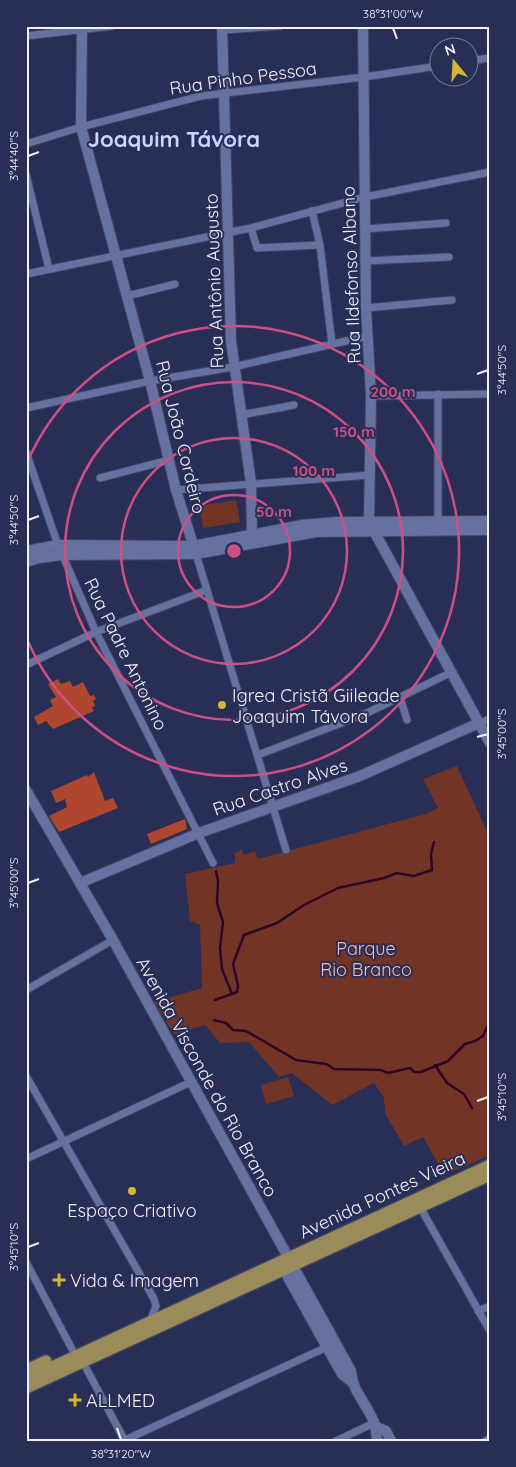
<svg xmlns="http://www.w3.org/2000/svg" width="516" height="1467" font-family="Quicksand,sans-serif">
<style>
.green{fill:#723425}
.forest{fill:#af472e}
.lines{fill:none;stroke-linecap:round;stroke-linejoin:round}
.stream{stroke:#2f0429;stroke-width:2.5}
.street-casing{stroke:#424666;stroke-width:9}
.secondary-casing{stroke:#424666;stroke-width:12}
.primary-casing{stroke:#424666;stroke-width:14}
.street{stroke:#67719f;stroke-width:7}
.secondary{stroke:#67719f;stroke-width:10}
.primary{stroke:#998c58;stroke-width:11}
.ticks{fill:none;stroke:#f1f3fe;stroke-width:2}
.ring{fill:none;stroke:#ce4f84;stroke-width:2.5}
.poi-dot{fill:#d5b535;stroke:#282e56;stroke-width:2}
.labels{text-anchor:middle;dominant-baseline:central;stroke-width:4;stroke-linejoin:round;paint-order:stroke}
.street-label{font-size:18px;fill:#f1f3fe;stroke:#282e56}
.poi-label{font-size:18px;fill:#f1f3fe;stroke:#282e56;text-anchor:start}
.park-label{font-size:18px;fill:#f6beaf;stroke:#282e56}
.district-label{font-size:22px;font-weight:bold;fill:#cbd5fe;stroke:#282e56}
.centre{fill:#ce4f84;stroke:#282e56;stroke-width:2.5}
.ring-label{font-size:15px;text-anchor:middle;font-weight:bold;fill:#ce4f84;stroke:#282e56;stroke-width:4;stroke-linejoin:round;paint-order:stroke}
.neatline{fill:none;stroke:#f1f3fe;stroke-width:2}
.ticks-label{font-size:12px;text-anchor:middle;fill:#f1f3fe}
</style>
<rect width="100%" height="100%" fill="#282e56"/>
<g class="green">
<polygon points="236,500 240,522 203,528 199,506"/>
<polygon points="457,766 490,838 490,1155 444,1175 423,1137 404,1146 385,1113 384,1098 374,1083 332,1105 292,1073 279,1077 249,1042 220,1043 205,1025 174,1034 154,1002 202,988 200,925 190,921 185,874 235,863 235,853 242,850 244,855 255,851 258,859 425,814 438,808 423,779"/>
<polygon points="288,1077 294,1096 266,1104 261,1085"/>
</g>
<g class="forest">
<polygon points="58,679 61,684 70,681 73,687 83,682 90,696 94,695 96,699 93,701 95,706 92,707 94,711 53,729 46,721 38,725 34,717 53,706 50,700 56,697 48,684"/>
<polygon points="94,772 105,801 113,798 118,808 59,832 49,816 67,807 65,799 56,803 51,791 87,775 88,777"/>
<polygon points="185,819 187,829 151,844 147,834"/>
</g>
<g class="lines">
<g class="stream">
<polyline points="216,871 218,881 217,903 223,922 220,948 222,969 232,994"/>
<polyline points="215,1000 237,992 238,986 233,964 244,935 277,923 304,905 338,888 384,878 397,873 414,876 432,870 431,854 434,842"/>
<polyline points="214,1020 226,1023 233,1030 246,1031 296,1060 326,1064 334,1069 381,1070 388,1073 410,1068 414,1072 421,1072 448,1061 465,1044 475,1041 483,1036 490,1021"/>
<polyline points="435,1065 447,1083 464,1094 472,1108"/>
</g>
<defs>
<g id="street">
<polyline points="222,30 280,26"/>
<polyline points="26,36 112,26"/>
<polyline points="468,61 490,58"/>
<polyline points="26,144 81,127 201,96 364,77 438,66"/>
<polyline points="26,174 49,269"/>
<polyline points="312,211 320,245 332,344"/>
<polyline points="251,228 257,248 320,245"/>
<polyline points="365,229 446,223"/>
<polyline points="365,261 449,257"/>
<polyline points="26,274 251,228 365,197 490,172"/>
<polyline points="127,296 175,284"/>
<polyline points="366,308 452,300"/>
<polyline points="371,396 490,394"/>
<polyline points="26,408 150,381 233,367 368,336"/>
<polyline points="241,415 294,405"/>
<polyline points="26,452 58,545 96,632 213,863"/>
<polyline points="100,478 169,460"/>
<polyline points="176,490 370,475"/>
<polyline points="438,522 438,394"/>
<polyline points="196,554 286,850"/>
<polyline points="26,665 96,632 207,590"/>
<polyline points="400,697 407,720"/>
<polyline points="479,723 490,719"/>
<polyline points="258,755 367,713 450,673"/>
<polyline points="26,990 113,940"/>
<polyline points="26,1076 154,1299 156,1306 150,1321"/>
<polyline points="26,1159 191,1082"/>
<polyline points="420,1207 490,1331"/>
<polyline points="26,1262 72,1349"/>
<polyline points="478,1311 490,1306"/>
<polyline points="86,1368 125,1441"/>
<polyline points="123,1441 327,1347"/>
<polyline points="336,1441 374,1423"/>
<polyline points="485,1441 490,1438"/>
</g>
<g id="secondary">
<polyline points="82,26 81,127 150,381 176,490 196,554"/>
<polyline points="222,26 231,341 251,483 252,534"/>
<polyline points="363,26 366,308 371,396 369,522 490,743"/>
<polyline points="26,551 58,545 193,546 302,525 337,522 490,521"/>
<polyline points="26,562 39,558 62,555 196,554 316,532 490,530"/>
<path d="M26 790 113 940 351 1371C352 1392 369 1406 375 1425 377 1431 375 1435 378 1441"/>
<polyline points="80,883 199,833 360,776 479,723"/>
<polyline points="280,1263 342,1374 352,1382"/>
<polyline points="376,1427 386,1431 391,1441"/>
</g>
<g id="primary">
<polyline points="26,1370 46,1361"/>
<polyline points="26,1379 490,1165"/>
<polyline points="26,1388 490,1175"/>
</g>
</defs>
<use href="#street" class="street-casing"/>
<use href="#secondary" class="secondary-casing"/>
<use href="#primary" class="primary-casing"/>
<use href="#street" class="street"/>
<use href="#secondary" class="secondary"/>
<use href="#primary" class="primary"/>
</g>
<path class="ticks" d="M393 28 397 39M28 156 39 152M477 374 488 370M28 520 39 516M477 737 488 734M28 883 39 879M477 1101 488 1097M28 1247 39 1243M117 1428 121 1440"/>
<g class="ring">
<circle cx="234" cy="551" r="56"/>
<circle cx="234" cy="551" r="113"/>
<circle cx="234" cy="551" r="169"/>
<path d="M27 463A225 225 0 1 1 27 639"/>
</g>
<g class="poi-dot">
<circle cx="222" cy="705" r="5"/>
<circle cx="132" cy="1191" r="5"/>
<path d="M56.5 1272.5h5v5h5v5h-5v5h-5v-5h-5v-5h5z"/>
<path d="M72.5 1392.5h5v5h5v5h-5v5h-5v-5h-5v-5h5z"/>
</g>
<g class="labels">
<g class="street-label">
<text transform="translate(243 78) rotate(-8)">Rua Pinho Pessoa</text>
<text transform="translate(351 275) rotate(-92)">Rua Ildefonso Albano</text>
<text transform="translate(214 281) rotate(-92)">Rua Antônio Augusto</text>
<text transform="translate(181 437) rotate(76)">Rua João Cordeiro</text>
<text transform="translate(126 654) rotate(64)">Rua Padre Antonino</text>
<text transform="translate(280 787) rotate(-19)">Rua Castro Alves</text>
<text transform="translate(207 1077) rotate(61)">Avenida Visconde do Rio Branco</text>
<text transform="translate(382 1195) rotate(-25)">Avenida Pontes Vieira</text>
</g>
<g class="poi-label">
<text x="232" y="695">Igrea Cristã Giileade<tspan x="232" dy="21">Joaquim Távora</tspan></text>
<text x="132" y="1210" text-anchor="middle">Espaço Criativo</text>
<text x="70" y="1280">Vida &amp; Imagem</text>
<text x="86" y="1400">ALLMED</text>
</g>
<g class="park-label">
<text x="366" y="948">Parque<tspan x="366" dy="21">Rio Branco</tspan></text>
</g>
<g class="district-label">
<text x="174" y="139">Joaquim Távora</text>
</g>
</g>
<circle cx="234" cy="551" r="8" class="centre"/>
<g class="ring-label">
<text x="393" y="397">200 m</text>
<text x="354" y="437">150 m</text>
<text x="314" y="476">100 m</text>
<text x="274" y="517">50 m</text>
</g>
<rect width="516" height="1467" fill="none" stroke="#282e56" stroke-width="55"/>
<g transform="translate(454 62) rotate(342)"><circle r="24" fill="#282e56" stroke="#787d99"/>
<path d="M0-4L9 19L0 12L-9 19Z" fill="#d5b535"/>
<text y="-8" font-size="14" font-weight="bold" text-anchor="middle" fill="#f1f3fe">N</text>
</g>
<rect x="28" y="28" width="460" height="1412" class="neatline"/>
<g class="ticks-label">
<text x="393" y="18">38°31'00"W</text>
<text transform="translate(14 156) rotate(-90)" y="4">3°44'40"S</text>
<text transform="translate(502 370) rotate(-90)" y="4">3°44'50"S</text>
<text transform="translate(14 520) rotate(-90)" y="4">3°44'50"S</text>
<text transform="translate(502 734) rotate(-90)" y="4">3°45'00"S</text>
<text transform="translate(14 883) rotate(-90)" y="4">3°45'00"S</text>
<text transform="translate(502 1097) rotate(-90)" y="4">3°45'10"S</text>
<text transform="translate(14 1247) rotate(-90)" y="4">3°45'10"S</text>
<text x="121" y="1458">38°31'20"W</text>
</g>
</svg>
